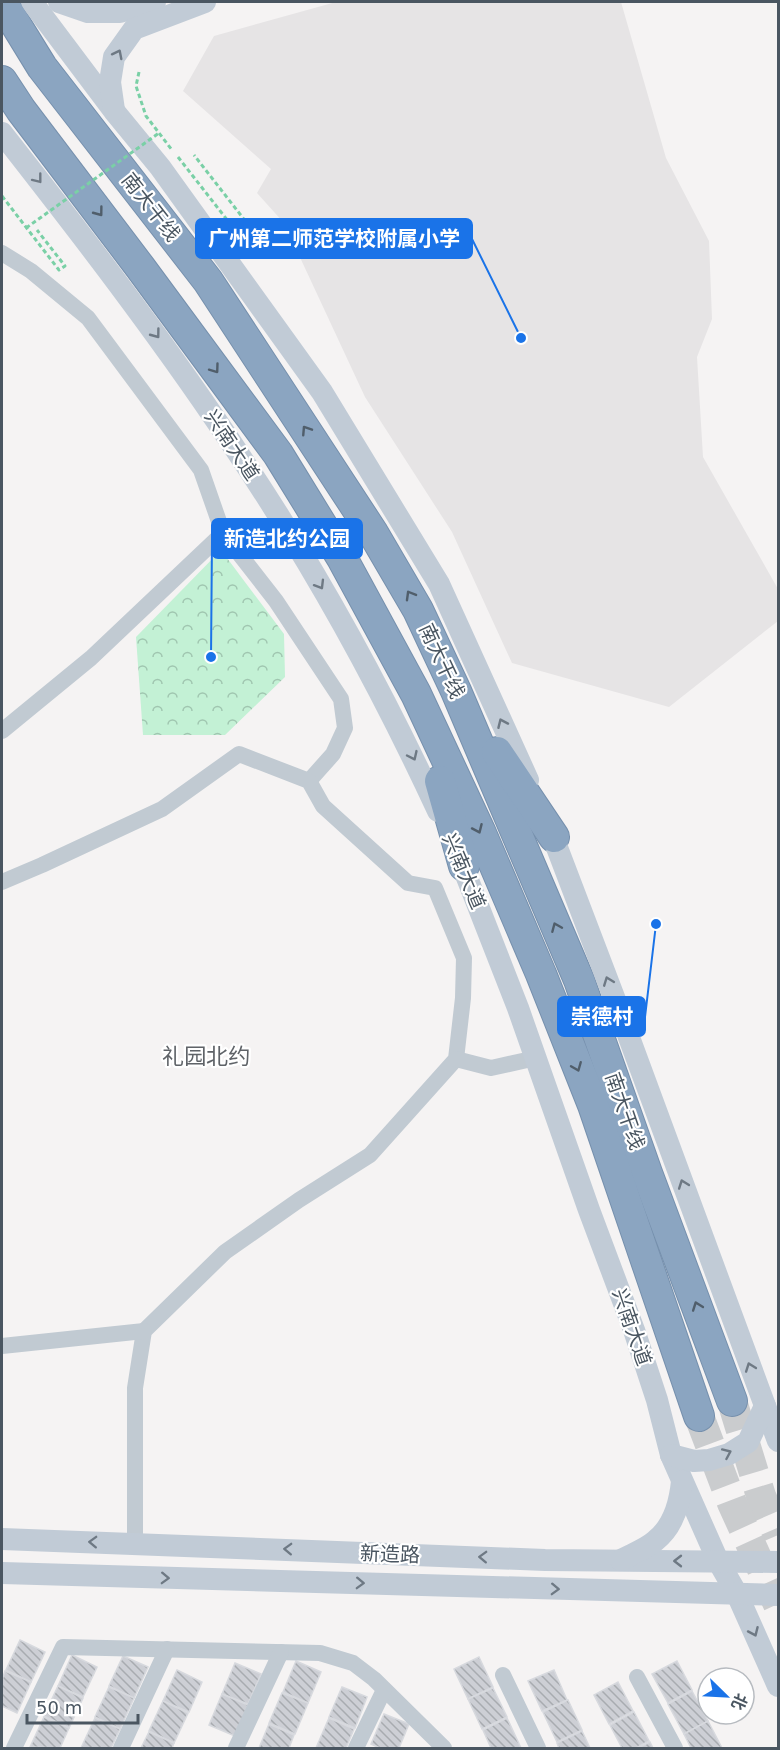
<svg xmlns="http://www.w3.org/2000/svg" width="780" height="1750" font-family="'DejaVu Sans','Noto Sans SC',sans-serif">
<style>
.education{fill:#e6e4e5}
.park{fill:url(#park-crowns)}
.building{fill:url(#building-back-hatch);stroke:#d7d9de;stroke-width:1.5}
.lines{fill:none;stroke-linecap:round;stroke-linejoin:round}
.highway-tunnel{stroke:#caccce;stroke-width:30;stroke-dasharray:30 15;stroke-linecap:butt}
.highway-casing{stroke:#7690ad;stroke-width:32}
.path{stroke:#7ad0a6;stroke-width:3;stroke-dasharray:4.5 3;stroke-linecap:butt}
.street{stroke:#c1cad2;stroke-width:16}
.secondary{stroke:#c1cbd6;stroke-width:22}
.highway{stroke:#8ba5c1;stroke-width:30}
.path-bridge{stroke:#7ad0a6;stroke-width:3;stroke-dasharray:4.5 3;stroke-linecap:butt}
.oneway{stroke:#6e7984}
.oneway2{stroke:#505e6b}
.labels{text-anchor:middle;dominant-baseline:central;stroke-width:4.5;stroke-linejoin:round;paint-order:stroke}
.street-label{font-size:20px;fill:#4a5661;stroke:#fff}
.quarter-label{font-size:22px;fill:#5f6368;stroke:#fff}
.leader{fill:none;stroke:#1a73e8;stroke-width:2}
.callout-dot{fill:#1a73e8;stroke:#fff;stroke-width:2}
.callout{fill:#1a73e8;stroke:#1a73e8;stroke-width:2}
.callout-label{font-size:21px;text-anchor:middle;font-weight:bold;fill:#fff}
</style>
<defs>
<pattern id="park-crowns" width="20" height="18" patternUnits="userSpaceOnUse" patternTransform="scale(1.5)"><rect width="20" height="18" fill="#c3f1d5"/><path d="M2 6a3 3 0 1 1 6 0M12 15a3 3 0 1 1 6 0" fill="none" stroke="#a0c6b0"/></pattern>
<pattern id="building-back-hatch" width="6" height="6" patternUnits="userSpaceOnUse" patternTransform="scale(1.5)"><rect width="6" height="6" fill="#cdcfd5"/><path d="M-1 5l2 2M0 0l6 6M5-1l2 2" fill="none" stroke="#a8abb0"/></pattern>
</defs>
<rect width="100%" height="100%" fill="#f5f3f3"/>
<polygon class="education" points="336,2 621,2 666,158 709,241 712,319 697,357 703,457 778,589 778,621 669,707 512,663 452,532 365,397 284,223 257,193 271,169 183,91 214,36"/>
<polygon class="park" points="221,550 284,634 285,677 225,735 143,735 136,637"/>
<g class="building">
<polygon points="20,1640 45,1652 31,1682 6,1670"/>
<polygon points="72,1655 97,1667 83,1697 58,1686"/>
<polygon points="123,1656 148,1667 134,1698 109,1686"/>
<polygon points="479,1657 493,1687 468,1699 454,1669"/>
<polygon points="296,1661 321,1672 308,1703 283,1692"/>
<polygon points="677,1661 692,1690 668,1703 652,1674"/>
<polygon points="235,1663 261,1674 248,1704 222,1694"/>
<polygon points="177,1670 202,1682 189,1712 163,1701"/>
<polygon points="554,1670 567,1700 542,1711 528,1681"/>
<polygon points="5,1671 31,1682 17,1713 2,1706 2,1680"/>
<polygon points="618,1682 633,1711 609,1724 594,1695"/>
<polygon points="58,1686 83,1698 69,1728 44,1716"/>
<polygon points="109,1687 134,1698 120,1729 95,1717"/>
<polygon points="342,1687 367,1697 355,1728 329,1717"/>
<polygon points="493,1688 507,1717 482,1729 468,1699"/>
<polygon points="692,1691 708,1721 684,1734 668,1704"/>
<polygon points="282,1693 308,1703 295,1734 269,1723"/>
<polygon points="222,1694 248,1705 235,1736 209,1725"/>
<polygon points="568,1700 582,1730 557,1742 543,1712"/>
<polygon points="163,1701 188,1713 174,1743 149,1731"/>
<polygon points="634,1712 649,1741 636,1748 622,1748 610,1725"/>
<polygon points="384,1714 409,1724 399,1748 380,1748 371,1744"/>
<polygon points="44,1717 69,1728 60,1748 30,1747"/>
<polygon points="95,1718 120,1729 111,1748 81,1748"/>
<polygon points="329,1718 354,1729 346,1748 316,1748"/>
<polygon points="507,1718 521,1748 491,1748 483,1730"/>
<polygon points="708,1721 722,1748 691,1748 684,1734"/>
<polygon points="269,1724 294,1735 289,1748 259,1748"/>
<polygon points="582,1731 590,1748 559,1748 557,1743"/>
<polygon points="149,1732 174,1743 172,1748 141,1748"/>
<polygon points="650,1742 653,1748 638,1748"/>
</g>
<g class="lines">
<g class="highway-tunnel">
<polyline points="732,1401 761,1496 778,1535"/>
<polyline points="699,1416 732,1503 778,1604"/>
</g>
<defs>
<g id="highway">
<polyline points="2,2 42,67 208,281 373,533 418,610 456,691 579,980 647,1173 732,1401"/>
<polyline points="2,81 21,110 140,267 278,454 342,558 416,694 480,831 541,974 593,1105 699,1416"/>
<polyline points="497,752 554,837"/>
<polyline points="440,781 464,866"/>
</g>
</defs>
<use href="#highway" class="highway-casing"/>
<g class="path">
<polyline points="139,72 136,86 146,116 172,150"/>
<polyline points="178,157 239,235 250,227 194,155"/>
<polyline points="2,196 59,270 65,266 37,230"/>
</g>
<g class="street">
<polyline points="2,253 31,271 88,318 201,470 223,533 276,601 341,699 345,728 333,754 309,781"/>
<polyline points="2,731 91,658 223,533"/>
<polyline points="2,882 42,865 162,809 239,754 309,781 323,806 408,883 435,888 464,958 463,998 456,1059 370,1155 299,1200 225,1252 144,1331 135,1388 135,1543"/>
<polyline points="456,1059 491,1068 536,1058"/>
<polyline points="2,1346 144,1331"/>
<polyline points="503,1675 538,1748"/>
<polyline points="637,1677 675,1748"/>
<polyline points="14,1748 63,1647 320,1653 353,1663 374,1679 444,1748"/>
<polyline points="121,1748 167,1649"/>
<polyline points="236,1748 281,1652"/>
<polyline points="356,1748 384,1690"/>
</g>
<g class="secondary">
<polyline points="32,2 114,111 160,167 322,392 439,584 528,780"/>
<polyline points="59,2 88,12 120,12 155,2"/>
<polyline points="114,110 110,82 114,57 134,29 205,2"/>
<path d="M2 133C86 240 169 348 244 462 318 573 382 690 438 811"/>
<polyline points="548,824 620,1013 778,1441"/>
<polyline points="457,852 518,1008 589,1210 634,1330 657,1400 671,1455 718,1561 737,1594 778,1686"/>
<polyline points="671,1455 694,1461 709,1460 729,1454 748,1442 765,1406"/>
<polyline points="2,1539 545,1560 778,1562"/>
<path d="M621 1560C632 1554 646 1549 655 1541 673 1527 680 1502 682 1481"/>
<polyline points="2,1573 778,1595"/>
</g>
<use href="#highway" class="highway"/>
<polyline class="path-bridge" points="26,228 159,133"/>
</g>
<defs><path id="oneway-chevron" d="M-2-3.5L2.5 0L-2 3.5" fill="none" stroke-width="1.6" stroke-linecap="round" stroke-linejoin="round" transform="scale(1.5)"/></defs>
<g class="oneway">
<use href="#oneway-chevron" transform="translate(118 54) rotate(-63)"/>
<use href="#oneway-chevron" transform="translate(38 179) rotate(52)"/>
<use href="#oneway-chevron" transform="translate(156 334) rotate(53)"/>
<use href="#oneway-chevron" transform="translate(320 585) rotate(59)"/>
<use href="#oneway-chevron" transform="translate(502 723) rotate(-114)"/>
<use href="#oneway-chevron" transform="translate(413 756) rotate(65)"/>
<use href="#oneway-chevron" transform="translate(608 981) rotate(-111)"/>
<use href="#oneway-chevron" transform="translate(683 1184) rotate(-110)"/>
<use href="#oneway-chevron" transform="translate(750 1367) rotate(-110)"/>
<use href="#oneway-chevron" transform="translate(727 1453) rotate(-24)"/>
<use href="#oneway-chevron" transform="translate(93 1542) rotate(-178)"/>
<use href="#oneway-chevron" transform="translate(288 1549) rotate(-178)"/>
<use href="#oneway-chevron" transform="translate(483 1557) rotate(-178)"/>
<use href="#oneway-chevron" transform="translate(678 1561) rotate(180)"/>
<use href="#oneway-chevron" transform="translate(165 1578) rotate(2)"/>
<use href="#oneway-chevron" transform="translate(360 1583) rotate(2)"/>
<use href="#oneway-chevron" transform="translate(555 1589) rotate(2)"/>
<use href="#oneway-chevron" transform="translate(754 1632) rotate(66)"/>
</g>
<g class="oneway2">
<use href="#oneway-chevron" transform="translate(99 212) rotate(53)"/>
<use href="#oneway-chevron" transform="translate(215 369) rotate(54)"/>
<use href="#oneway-chevron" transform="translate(306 430) rotate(-123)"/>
<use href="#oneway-chevron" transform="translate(410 595) rotate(-120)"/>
<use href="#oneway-chevron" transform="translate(478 829) rotate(66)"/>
<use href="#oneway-chevron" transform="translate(556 927) rotate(-113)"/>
<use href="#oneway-chevron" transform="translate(577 1067) rotate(68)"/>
<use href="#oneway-chevron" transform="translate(697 1306) rotate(-110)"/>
</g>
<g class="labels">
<g class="street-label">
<text transform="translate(151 207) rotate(52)">南大干线</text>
<text transform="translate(232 445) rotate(56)">兴南大道</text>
<text transform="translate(442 661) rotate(65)">南大干线</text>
<text transform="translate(464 871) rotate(67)">兴南大道</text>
<text transform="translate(625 1111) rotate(71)">南大干线</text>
<text transform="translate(632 1327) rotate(71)">兴南大道</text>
<text transform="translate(390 1554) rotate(2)">新造路</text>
</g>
<g class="quarter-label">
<text x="206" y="1056">礼园北约</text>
</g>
</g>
<path class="leader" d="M521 338L472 239M211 657L212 539M656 924L645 1017"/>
<g class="callout-dot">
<circle cx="521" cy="338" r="6"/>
<circle cx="211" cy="657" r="6"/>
<circle cx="656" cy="924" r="6"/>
</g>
<g class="callout">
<rect x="196" y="219" width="276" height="39" rx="6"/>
<rect x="212" y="519" width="150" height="39" rx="6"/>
<rect x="558" y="997" width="87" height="39" rx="6"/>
</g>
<g class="callout-label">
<text x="334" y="246">广州第二师范学校附属小学</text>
<text x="287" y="546">新造北约公园</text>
<text x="602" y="1024">崇德村</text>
</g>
<rect width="780" height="1750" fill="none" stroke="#4a5661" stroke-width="6"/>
<g transform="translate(726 1696) rotate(114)"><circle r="28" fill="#ffffff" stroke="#b7bbc0" stroke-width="1.5"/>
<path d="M0-4.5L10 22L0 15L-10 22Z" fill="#1a73e8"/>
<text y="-9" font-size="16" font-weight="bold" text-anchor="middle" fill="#4a5661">北</text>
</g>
<path d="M27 1714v9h111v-9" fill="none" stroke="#4a5661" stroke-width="3"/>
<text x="36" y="1714" font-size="18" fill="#4a5661" stroke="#ffffff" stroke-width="4.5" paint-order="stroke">50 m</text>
</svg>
